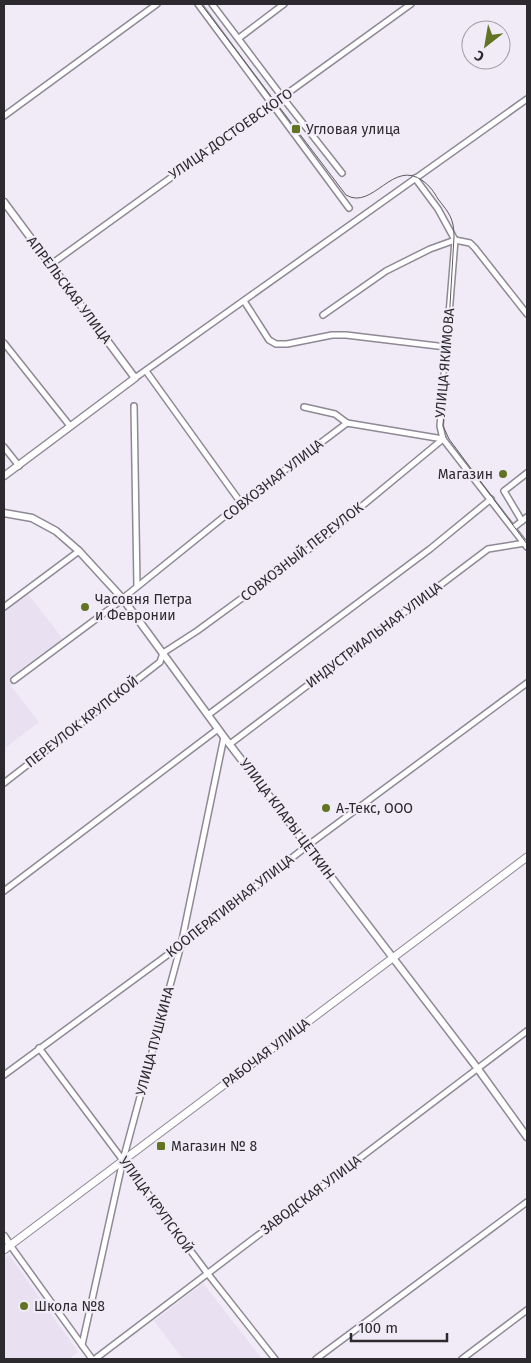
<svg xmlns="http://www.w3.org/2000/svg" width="531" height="1363" font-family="'Fira Sans',sans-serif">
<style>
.built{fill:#e9e0f2}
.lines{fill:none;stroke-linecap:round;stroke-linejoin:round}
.minor-casing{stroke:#8e8994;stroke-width:8}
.tertiary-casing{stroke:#8e8994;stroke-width:9}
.secondary-casing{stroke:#8e8994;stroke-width:9}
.minor{stroke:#fff;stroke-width:5}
.tertiary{stroke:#fff;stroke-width:6}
.secondary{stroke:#fff;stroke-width:7}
.tram{stroke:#5d5b61;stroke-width:1}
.poi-dot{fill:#627423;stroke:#f0ebf6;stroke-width:2}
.labels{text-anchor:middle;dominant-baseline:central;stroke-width:4.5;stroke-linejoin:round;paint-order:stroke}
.poi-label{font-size:14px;fill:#2c2a2f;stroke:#f0ebf6;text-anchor:start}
.street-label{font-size:14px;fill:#2c2a2f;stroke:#f0ebf6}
</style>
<rect width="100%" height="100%" fill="#f0ebf6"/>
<g class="built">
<polygon points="27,593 66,643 11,686 39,722 4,749 4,611"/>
<polygon points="9,1255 78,1352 69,1359 4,1359 4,1259"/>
<polygon points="203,1283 262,1359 183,1359 154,1321"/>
</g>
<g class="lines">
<defs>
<g id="minor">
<polyline points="198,4 349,208"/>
<polyline points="212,4 283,98 342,173"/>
<polyline points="239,38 284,4"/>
<polyline points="4,116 157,4"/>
<polyline points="415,178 438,209 455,240"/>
<polyline points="455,240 440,426 443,439 527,547"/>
<polyline points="455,240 470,243 475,248 527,314"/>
<polyline points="50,265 411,4"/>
<polyline points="244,301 269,340 276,344 287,344 332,335 346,335 446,347"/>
<polyline points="323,315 386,271 430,249 455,240"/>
<polyline points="4,343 70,426"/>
<polyline points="146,371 241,503"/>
<polyline points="135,378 527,99"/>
<polyline points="134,406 137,586"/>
<polyline points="304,407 335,414 347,423"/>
<polyline points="4,447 19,466"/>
<polyline points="522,521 504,491 527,473"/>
<polyline points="513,528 527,517"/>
<polyline points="122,599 241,503 347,423 443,439"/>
<polyline points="4,607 79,551"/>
<polyline points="14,680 123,599"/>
<polyline points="208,715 430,549 491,499"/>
<polyline points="230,744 488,549 525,543"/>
<polyline points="4,783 160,662 163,653 197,631 316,544 443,439"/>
<polyline points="4,891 218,729"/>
<polyline points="39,1048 208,1274 275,1359"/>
<polyline points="4,1075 181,945 307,846 527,683"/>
<polyline points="10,1245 92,1359"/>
<polyline points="82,1345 123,1160 181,945 224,737"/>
<polyline points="95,1359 527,1031"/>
<polyline points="316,1359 527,1202"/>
<polyline points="462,1359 527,1310"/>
</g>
<g id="tertiary">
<polyline points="4,202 135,378 4,476"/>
<polyline points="4,513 32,518 56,531 79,551 123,599 224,737 478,1069 527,1137"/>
<polyline points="4,1236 10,1245"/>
</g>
<polyline id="secondary" points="4,1250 527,857"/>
</defs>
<use href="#minor" class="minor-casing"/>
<use href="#tertiary" class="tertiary-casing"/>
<use href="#secondary" class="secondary-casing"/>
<use href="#minor" class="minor"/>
<use href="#tertiary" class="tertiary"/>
<use href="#secondary" class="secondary"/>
<path class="tram" d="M201 4 346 195C373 211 393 158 423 181 430 186 434 192 438 199 449 213 454 218 454 237L443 426 449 439 527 544"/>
</g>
<g class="poi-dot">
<rect x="291" y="124" width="10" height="10" rx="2.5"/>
<circle cx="503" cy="474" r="5"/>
<circle cx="85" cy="607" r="5"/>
<circle cx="326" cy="808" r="5"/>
<rect x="156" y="1141" width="10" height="10" rx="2.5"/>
<circle cx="24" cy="1306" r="5"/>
</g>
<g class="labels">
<g class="poi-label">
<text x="306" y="129">Угловая улица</text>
<text x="493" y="474" text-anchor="end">Магазин</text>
<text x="95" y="599">Часовня Петра<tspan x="95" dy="16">и Февронии</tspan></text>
<text x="336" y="808">А-Текс, ООО</text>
<text x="171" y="1146">Магазин № 8</text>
<text x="34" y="1306">Школа №8</text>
</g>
<g class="street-label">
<text transform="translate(231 134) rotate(-35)">УЛИЦА ДОСТОЕВСКОГО</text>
<text transform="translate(69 290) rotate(53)">АПРЕЛЬСКАЯ УЛИЦА</text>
<text transform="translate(445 363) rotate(-85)">УЛИЦА ЯКИМОВА</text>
<text transform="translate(273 480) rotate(-38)">СОВХОЗНАЯ УЛИЦА</text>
<text transform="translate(302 552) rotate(-38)">СОВХОЗНЫЙ ПЕРЕУЛОК</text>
<text transform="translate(374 635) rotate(-37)">ИНДУСТРИАЛЬНАЯ УЛИЦА</text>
<text transform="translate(82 722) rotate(-38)">ПЕРЕУЛОК КРУПСКОЙ</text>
<text transform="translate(287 819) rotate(53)">УЛИЦА КЛАРЫ ЦЕТКИН</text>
<text transform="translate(230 906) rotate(-38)">КООПЕРАТИВНАЯ УЛИЦА</text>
<text transform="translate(155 1041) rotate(-75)">УЛИЦА ПУШКИНА</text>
<text transform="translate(266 1053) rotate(-37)">РАБОЧАЯ УЛИЦА</text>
<text transform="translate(311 1195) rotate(-37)">ЗАВОДСКАЯ УЛИЦА</text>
<text transform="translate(156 1205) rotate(54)">УЛИЦА КРУПСКОЙ</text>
</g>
</g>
<rect width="531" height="1363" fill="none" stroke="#2c2a2f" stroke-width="10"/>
<g transform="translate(486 45) rotate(211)"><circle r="24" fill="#f0ebf6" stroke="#a29ea6"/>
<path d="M0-4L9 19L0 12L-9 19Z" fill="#627423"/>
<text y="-8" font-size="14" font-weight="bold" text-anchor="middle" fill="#2c2a2f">С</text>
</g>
<path d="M351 1333v8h96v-8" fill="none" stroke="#2c2a2f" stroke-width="2.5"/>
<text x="358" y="1333" font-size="15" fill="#2c2a2f" stroke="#f0ebf6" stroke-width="4" paint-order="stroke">100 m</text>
</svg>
